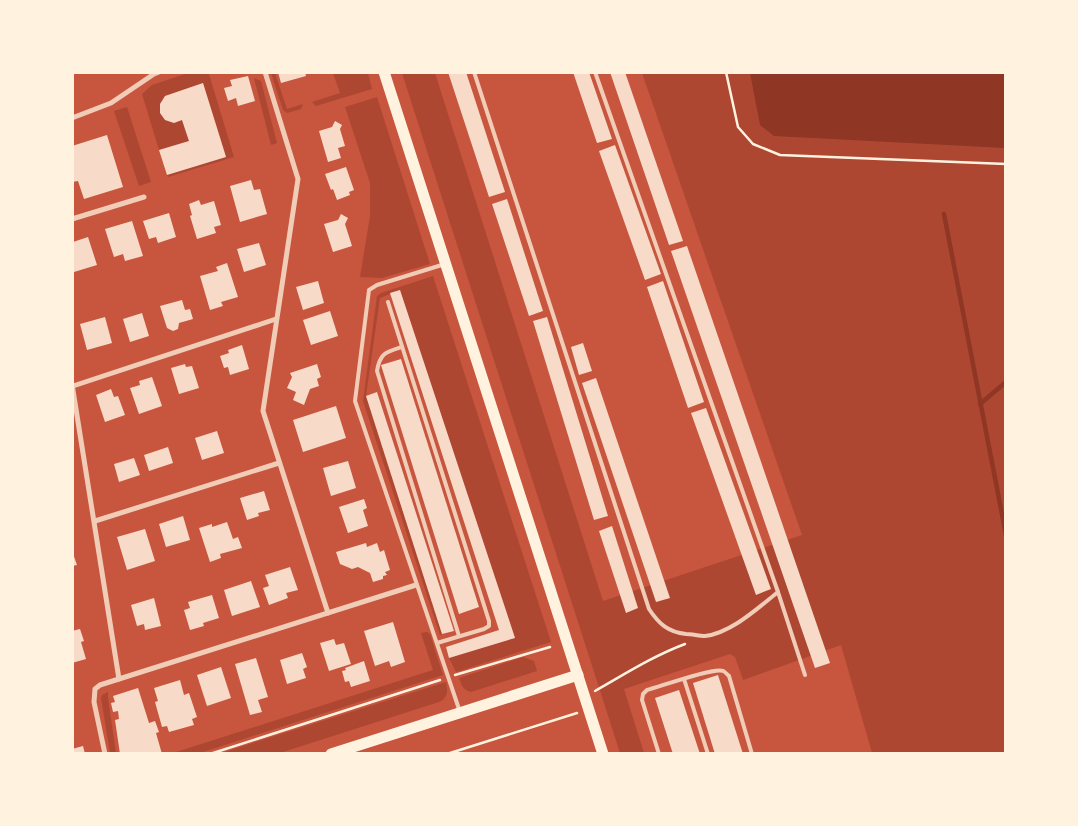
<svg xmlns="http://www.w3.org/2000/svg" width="1078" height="826" font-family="Raleway,sans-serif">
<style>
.green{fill:#ae4732}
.water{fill:#8f3625}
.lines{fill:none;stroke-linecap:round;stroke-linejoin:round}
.stream{stroke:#8f3625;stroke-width:4.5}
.building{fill:#f7dbc8}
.path{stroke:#fff3e0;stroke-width:2.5}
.service{stroke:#f1ccb7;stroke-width:4}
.minor{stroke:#f1ccb7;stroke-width:5}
.primary{stroke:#fff3e0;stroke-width:11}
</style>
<rect width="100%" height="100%" fill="#c8553d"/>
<g class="green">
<path d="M188 73H214L209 74 234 157 168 177 167 175 226 156 203 83 165 96C156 112 162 127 182 120L189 141 159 150 142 94 152 85Z"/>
<polygon points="271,73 275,73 287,109 303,104 301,109 287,113 283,110"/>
<polygon points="333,73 368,73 372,89 316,106 312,102 340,93"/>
<polygon points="402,73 435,73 603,601 802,535 642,73 1005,73 1005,753 872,753 841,645 743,680 735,657 730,654 624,689 644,753 620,753"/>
<polygon points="254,78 261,81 277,143 271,145"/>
<polygon points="377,97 430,264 382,278 360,277 370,216 370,183 345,107"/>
<polygon points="127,107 151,182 139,186 114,111"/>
<polygon points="433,276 551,642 456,672 449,658 515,638 400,290 380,298 366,396 442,634 440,635 363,401 377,296 381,293"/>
<polygon points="427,632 430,634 443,675 200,753 173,753 433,670 421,633"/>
<path d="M523 657 534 661 537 671 471 692C463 690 462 686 459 678Z"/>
<path d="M446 682C448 691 448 698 439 702L280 753H221Z"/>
<polygon points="108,692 108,698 116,753 110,753 101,698 102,695"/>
</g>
<polygon class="water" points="750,73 1005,73 1005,148 774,136 760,125"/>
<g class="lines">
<g class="stream">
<polyline points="944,214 1006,535"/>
<polyline points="980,404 1006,382"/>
</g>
</g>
<g class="building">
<polygon points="278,72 305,72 306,76 281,83"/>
<polygon points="448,72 466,72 505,192 489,197"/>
<polygon points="573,72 589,72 612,139 597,143"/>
<polygon points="610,72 625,72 683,241 669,245"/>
<polygon points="248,76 255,101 238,106 236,98 228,101 224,88 232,86 230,80"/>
<polygon points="203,83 226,157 167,175 159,150 189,141 182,120 174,123 165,120 160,113 160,104 165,96"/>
<polygon points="335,121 342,125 340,129 345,146 338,148 341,158 328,162 319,131 332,127"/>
<polygon points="107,135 123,187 84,199 78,181 72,182 72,146"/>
<polygon points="615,145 661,274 645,280 599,151"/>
<polygon points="346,167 354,190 349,192 350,195 337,200 333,189 331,190 325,174"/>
<polygon points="251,180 254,190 260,189 267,214 240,222 230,186"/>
<polygon points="507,199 543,311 529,316 492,204"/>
<polygon points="199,200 201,205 214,201 221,225 214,227 216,233 197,239 190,216 192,215 189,204"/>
<polygon points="169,213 176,237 158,243 156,237 149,239 143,221"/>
<polygon points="341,214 348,218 345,224 352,246 333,252 324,224 338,220"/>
<polygon points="132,221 143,256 125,261 123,254 114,257 105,229"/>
<polygon points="88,237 97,265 74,272 72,266 72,247 74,247 73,242"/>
<polygon points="259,243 266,265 244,272 237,249"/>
<polygon points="687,246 830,663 815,668 671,251"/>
<polygon points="227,263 238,297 221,302 223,306 210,310 200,276 218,271 216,267"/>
<polygon points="318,281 324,303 303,310 296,287"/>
<polygon points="663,281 704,402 688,408 647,287"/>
<polygon points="400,290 515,638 449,658 446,647 499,630 390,293"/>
<polygon points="182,300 185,310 190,309 193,319 179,323 178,329 173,331 167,328 160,306"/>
<polygon points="330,311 338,336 311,345 303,320"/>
<polygon points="142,313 149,336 130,342 123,319"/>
<polygon points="105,317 112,343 87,350 80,324"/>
<polygon points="547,317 608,516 594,520 533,321"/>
<polygon points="583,343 592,371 579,375 571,347"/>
<polygon points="242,345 249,369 230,375 228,367 224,368 220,356 229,353 228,350"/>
<polygon points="401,359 479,607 459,614 381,365"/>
<polygon points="185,364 186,367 192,366 199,388 179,394 171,368"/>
<polygon points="317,364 321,377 317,379 319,386 310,389 304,405 293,400 296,392 287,388 292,377 290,373"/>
<polygon points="152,377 162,406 139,414 130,388 140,385 139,381"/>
<polygon points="596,378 670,598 656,602 582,383"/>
<polygon points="111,389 114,397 118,396 125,415 105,422 96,395"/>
<polygon points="377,392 454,631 442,634 366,396"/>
<polygon points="336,406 346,438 303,452 293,420"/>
<polygon points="706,408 771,589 756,595 691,413"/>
<polygon points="217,431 224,453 202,460 195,438"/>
<polygon points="168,447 173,463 149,471 144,455"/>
<polygon points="134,458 140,475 119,482 114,464"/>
<polygon points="348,461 356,488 331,496 323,468"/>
<polygon points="264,491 270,510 258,513 259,516 247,520 240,498"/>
<polygon points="364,499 367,508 363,510 368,526 348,533 339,507"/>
<polygon points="183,516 190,540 166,547 159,524"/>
<polygon points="227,522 233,539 238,537 242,548 220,554 221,558 210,562 199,528 212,524 212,527"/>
<polygon points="612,526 638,608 626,613 599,531"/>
<polygon points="145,529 155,561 127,570 117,537"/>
<polygon points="366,543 367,547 377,543 380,552 384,550 390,570 385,572 387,575 383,576 383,579 373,582 370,573 358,567 352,569 340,564 336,552"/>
<polygon points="72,551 77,565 72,566"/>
<polygon points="290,567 298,590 286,593 288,598 269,605 263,588 269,586 265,575"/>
<polygon points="251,581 260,607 232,616 224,590"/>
<polygon points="212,595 219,618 203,623 204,626 190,630 184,610 190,608 188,602"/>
<polygon points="154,598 161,626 145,630 144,624 137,626 131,605"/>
<polygon points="393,622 405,662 391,667 389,661 375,666 364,631"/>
<polygon points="80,629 84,641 81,642 86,659 72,663 72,631"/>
<polygon points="334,639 336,645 344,643 351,664 329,671 320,643"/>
<polygon points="302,653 307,667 303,669 306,678 287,684 280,660"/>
<polygon points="256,658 268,697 258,700 262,712 250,715 235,664"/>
<polygon points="364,661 370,681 351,687 349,681 345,682 342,671 346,670 345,668"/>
<polygon points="221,667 231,698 207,706 197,675"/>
<polygon points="718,675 743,754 715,754 693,683"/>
<polygon points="180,680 184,695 189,693 197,717 192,719 194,725 169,732 167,726 162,727 155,702 158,701 154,688"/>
<polygon points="138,688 149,723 155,721 159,732 156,733 162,754 120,754 115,720 119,719 118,711 113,712 111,703 115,702 113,696"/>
<polygon points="679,690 700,754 673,754 655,698"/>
<polygon points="83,746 85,754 72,754 72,749"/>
</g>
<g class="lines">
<g class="path">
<polyline points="726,72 738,127 753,144 780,155 1006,164"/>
<polyline points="455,675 550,647"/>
<path d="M595 691C625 674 653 656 685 644"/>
<polyline points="210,754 440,680"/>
<polyline points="447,754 577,713"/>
</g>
<g class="service">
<path d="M474 72 649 609C659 624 668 632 686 634 692 634 699 636 705 636 731 633 758 608 778 592"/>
<polyline points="595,72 778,592 805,675"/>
<polyline points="445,264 377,285 369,290 355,401 460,712"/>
<polyline points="388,302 489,621 489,626 484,629 437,643"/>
<path d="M402 347C386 352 380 353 377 371L459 636"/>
<polyline points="684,679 708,754"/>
<path d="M659 754 642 700 643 694 647 690C659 687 714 667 723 671 724 671 728 675 729 676L752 754"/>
</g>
<g class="minor">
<polyline points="265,72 298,179 263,411 328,613"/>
<polyline points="72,118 111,103 154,74 159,72"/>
<polyline points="72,219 144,197"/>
<polyline points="72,384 119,679"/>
<polyline points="73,386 276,319"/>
<polyline points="95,521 279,463"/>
<polyline points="105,754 94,702 95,689 100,685 416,585"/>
</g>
<g class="primary">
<polyline points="384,72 603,754"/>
<polyline points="331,754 578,675"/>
</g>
</g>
<rect width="1078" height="826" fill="none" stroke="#fff3e0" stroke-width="148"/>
</svg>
